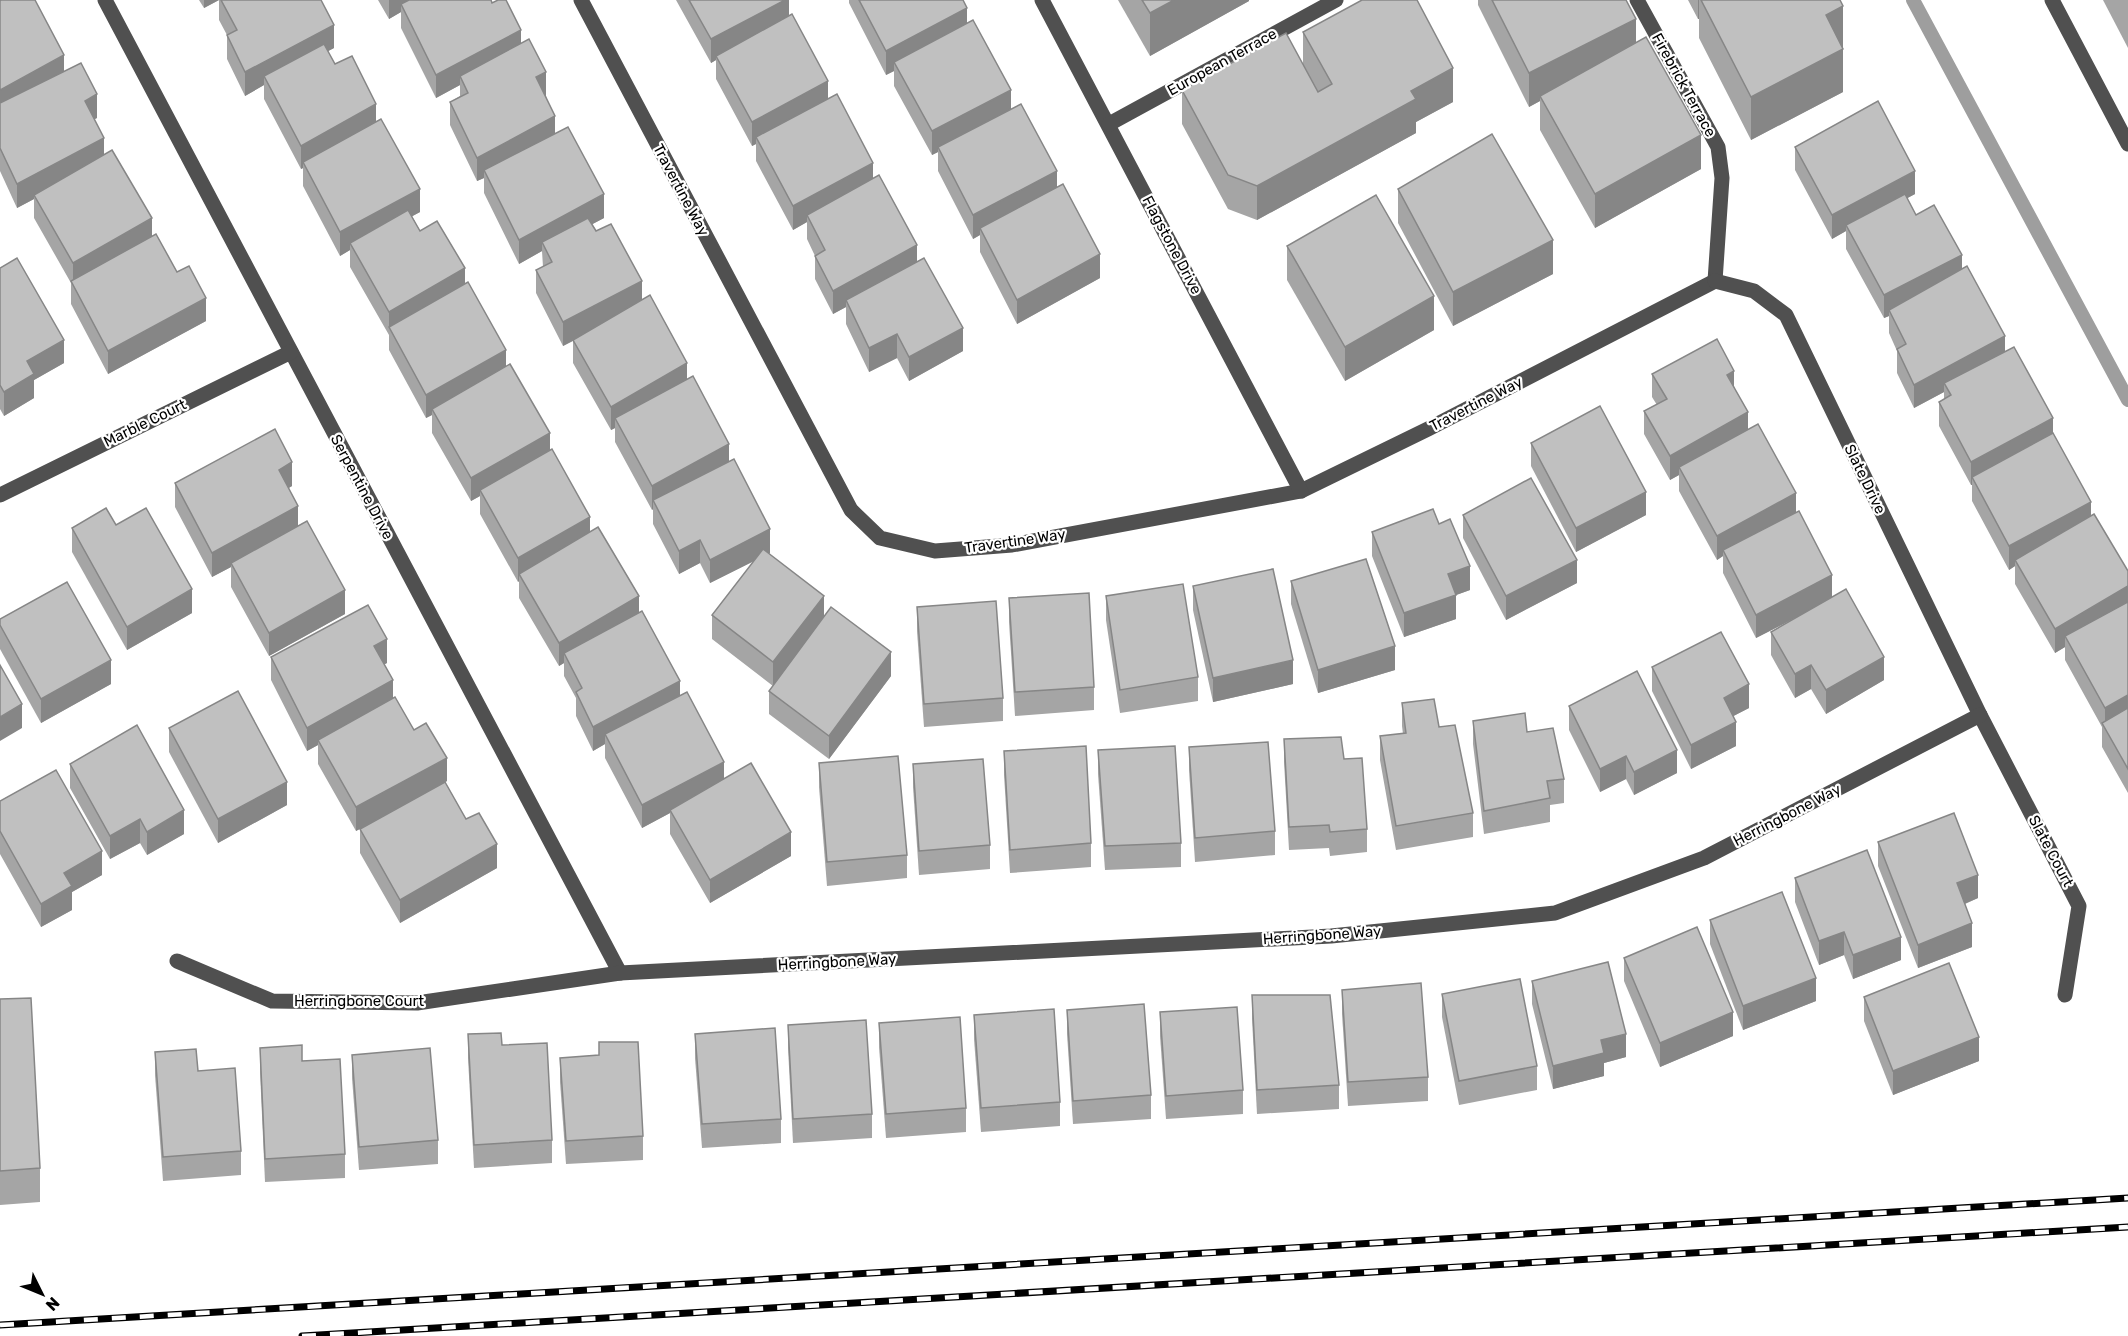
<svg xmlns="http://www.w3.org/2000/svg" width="2128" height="1336" font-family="Rubik,sans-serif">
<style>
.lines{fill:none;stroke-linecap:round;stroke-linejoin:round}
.stream{stroke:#9e9e9e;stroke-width:14}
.minor{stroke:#505050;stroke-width:15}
.rail-casing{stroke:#000;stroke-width:7}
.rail{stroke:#fff;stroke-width:4.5;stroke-dasharray:14;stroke-linecap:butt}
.wall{fill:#a5a5a5}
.shaded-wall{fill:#868686}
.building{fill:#c0c0c0;stroke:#868686;stroke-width:1.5}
.labels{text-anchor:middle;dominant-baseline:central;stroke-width:4.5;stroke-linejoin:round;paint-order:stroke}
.street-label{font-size:15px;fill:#000;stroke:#fff}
</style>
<rect width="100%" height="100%" fill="#fff"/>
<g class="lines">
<polyline class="stream" points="1913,0 2128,400"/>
<g class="minor">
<polyline points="105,0 620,973"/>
<polyline points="581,0 851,510 880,538 935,551 1012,545 1301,491 1428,429 1715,281"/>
<polyline points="1042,0 1301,491"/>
<polyline points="1637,0 1718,147 1722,178 1715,281"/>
<polyline points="2052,0 2128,144"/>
<polyline points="1109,124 1336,0"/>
<polyline points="1715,281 1754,291 1786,315 1980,715 2079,906 2065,995"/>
<polyline points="0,495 291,352"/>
<polyline points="177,961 272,1001 417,1003 620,973 1331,936 1555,913 1704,858 1980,715"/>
</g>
<defs>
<g id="rail">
<polyline points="0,1325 2128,1198"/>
<polyline points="302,1336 2128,1227"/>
</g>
</defs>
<use href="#rail" class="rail-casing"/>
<use href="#rail" class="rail"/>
</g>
<g class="wall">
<polygon points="0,0 64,71 97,118 94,119 104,154 152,237 177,272 206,321 108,374 71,304 71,283 34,218 34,199 17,208 0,171"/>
<polygon points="199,0 219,0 204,8"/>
<polygon points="219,0 321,0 334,48 328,51 335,64 376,122 420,212 412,216 420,231 465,284 590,532 639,613 680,696 724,779 791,856 710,903 670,834 670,813 642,828 605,758 605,744 593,751 576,716 576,698 564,676 564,663 559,666 519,598 519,581 518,582 480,514 480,496 471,501 432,433 432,415 426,418 389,350 389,335 350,267 350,250 340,256 303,186 303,168 301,169 264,99 264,85 245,96 227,59 227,35 219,20"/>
<polygon points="378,0 491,0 521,43 546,96 555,133 604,218 592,224 642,299 687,379 729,461 770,553 769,554 824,618 891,676 829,759 769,714 769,691 773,686 712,639 712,615 754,561 710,583 700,563 679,574 653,524 653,509 652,510 615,442 615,428 611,430 573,363 573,341 563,346 536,293 536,270 543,267 542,251 519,264 484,193 484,178 477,181 450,125 450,102 460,96 460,85 436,98 401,28 401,12 389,19"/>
<polygon points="676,0 789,0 789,16 828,99 873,178 963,351 909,381 897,358 869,372 846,324 846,307 833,314 815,279 815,256 807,239 807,222 793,230 756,161 756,144 752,146 716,79 716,60 711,63"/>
<polygon points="849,0 963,0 967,23 1011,109 1057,187 1100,278 1017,324 980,252 980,235 973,239 938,171 938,152 932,155 894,86 894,71 886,75 849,3"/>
<polygon points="1118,0 1249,0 1249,1 1150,56"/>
<polygon points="1478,0 1626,0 1636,42 1701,169 1595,228 1540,130 1540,101 1529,107 1478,5"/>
<polygon points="1688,0 1840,0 1843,6 1843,92 1751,140 1699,38 1699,19 1698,19"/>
<polygon points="2103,0 2128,0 2128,48"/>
<polygon points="1303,32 1453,102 1416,122 1416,133 1257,220 1228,209 1182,124 1182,90 1303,65"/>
<polygon points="1795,147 1915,194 1907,198 1916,215 1962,269 2005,352 2053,433 2091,516 2128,571 2128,793 2102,747 2102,727 2065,660 2065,647 2055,653 2015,584 2015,566 2009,570 1972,501 1972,485 1971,485 1939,426 1939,402 1944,399 1944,392 1914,408 1897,373 1897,351 1889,333 1889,316 1884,318 1846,249 1846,231 1832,239 1795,170"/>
<polygon points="1398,189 1553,274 1453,326 1398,223"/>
<polygon points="1287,246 1434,330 1345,381 1287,280"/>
<polygon points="0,268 64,363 34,380 34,398 4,416 0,409"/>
<polygon points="1652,374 1734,386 1748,430 1796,512 1832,597 1884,680 1826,714 1811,689 1795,698 1771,655 1771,632 1797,617 1756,638 1723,573 1723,556 1717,560 1679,491 1679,475 1670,480 1644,434 1644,411 1657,405 1652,397"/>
<polygon points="1531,443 1646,515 1576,552 1531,466"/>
<polygon points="175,483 292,486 289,488 298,526 345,614 269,656 231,587 231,567 212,577 175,507"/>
<polygon points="1463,515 1577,583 1506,620 1463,538"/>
<polygon points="116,525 192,613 127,650 72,552 72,528"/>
<polygon points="1372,532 1470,590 1456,595 1456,619 1404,637 1372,556"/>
<polygon points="1291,581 1395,670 1318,693 1291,604"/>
<polygon points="1193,586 1293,684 1213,702 1193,610"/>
<polygon points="1106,596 1198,677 1198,701 1120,713 1106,620"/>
<polygon points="1009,598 1094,687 1094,710 1015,716 1009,622"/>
<polygon points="917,607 1003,698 1003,721 924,727 917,631"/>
<polygon points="0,619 111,684 41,723 0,649"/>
<polygon points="271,657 387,663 384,664 393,698 447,781 445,782 466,819 497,868 400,923 360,853 360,829 417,798 356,831 318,764 318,745 307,751 271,680"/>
<polygon points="1652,667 1749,708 1733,716 1736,746 1691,769 1652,691"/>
<polygon points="1402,703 1439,727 1473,813 1473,837 1396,850 1380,760 1380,736 1403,734 1402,726"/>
<polygon points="1569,706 1677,773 1634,795 1626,779 1600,792 1569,730"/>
<polygon points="1473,721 1527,732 1564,779 1564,803 1550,805 1550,822 1484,834 1473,744"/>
<polygon points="169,728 287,805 218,843 169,752"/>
<polygon points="1284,739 1344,759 1367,829 1367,852 1330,856 1329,848 1289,850 1284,762"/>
<polygon points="1189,747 1275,831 1275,855 1195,862 1189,770"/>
<polygon points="1098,750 1181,843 1181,867 1105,870 1098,774"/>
<polygon points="1004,751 1091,843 1091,867 1010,873 1004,775"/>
<polygon points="819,763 907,855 907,878 827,886 819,787"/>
<polygon points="70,764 184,834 147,855 140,843 110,859 70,788"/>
<polygon points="913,764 990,845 990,869 919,875 913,787"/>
<polygon points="0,801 102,875 72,892 72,910 41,927 0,854"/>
<polygon points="1878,842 1978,898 1965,904 1972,947 1918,968 1878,866"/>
<polygon points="1795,878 1901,960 1853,979 1844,955 1819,965 1795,902"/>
<polygon points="1710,920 1816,1001 1743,1030 1710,944"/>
<polygon points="1624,958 1733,1036 1660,1067 1624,981"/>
<polygon points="1532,981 1626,1057 1604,1063 1604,1076 1553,1089 1532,1004"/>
<polygon points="1342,990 1428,1077 1428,1101 1348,1106 1342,1014"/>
<polygon points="1442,994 1537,1066 1537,1090 1459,1105 1442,1017"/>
<polygon points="1252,995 1339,1085 1339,1109 1257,1114 1252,1019"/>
<polygon points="1864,997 1979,1061 1893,1095 1864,1021"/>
<polygon points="0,999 40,1168 40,1202 0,1205"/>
<polygon points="1067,1010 1151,1095 1151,1119 1073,1124 1067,1034"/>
<polygon points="1160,1012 1243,1090 1243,1114 1166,1119 1160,1036"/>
<polygon points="974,1015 1060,1102 1060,1126 981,1132 974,1039"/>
<polygon points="879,1023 966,1108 966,1132 886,1138 879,1047"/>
<polygon points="788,1025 872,1114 872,1138 793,1143 788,1048"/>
<polygon points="468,1034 502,1045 552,1140 552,1163 474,1168 468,1058"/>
<polygon points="695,1034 781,1119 781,1143 702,1148 695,1058"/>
<polygon points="260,1048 345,1154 345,1178 265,1182 260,1071"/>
<polygon points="155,1052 198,1071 241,1151 241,1175 163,1181 155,1075"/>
<polygon points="352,1055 438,1140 438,1164 359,1170 352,1078"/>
<polygon points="560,1058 643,1136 643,1160 566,1164 560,1082"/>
</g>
<g class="shaded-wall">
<polygon points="204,0 219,0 204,8"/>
<polygon points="389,0 422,0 401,4 401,12 389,19"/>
<polygon points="785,0 789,0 789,21 716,56 716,60 711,63 711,39"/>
<polygon points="1174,0 1249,0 1249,1 1150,56 1150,13"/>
<rect x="1698" y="0" width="1" height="19"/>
<polygon points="1843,6 1843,49 1826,15"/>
<polygon points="967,8 967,32 894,62 894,71 886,75 886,51"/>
<polygon points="1636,19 1636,53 1540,96 1540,101 1529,107 1529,73"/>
<polygon points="334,25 334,48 268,83 264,76 264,85 245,96 245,72"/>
<polygon points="521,30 521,54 460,76 460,85 436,98 436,75"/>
<polygon points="1843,49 1843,92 1751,140 1751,97"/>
<polygon points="64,55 64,79 0,113 0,90"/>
<polygon points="1453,68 1453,102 1416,122 1416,133 1257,220 1257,186 1411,91"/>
<polygon points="546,72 546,96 536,101 536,77"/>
<polygon points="828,81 828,105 756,137 756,144 752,146 752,122"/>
<polygon points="1011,90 1011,113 938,147 938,152 932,155 932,131"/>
<polygon points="97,94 97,118 85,124 85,101"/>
<polygon points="376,104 376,128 303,162 303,168 301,169 301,146"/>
<polygon points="555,116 555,140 484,170 484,178 477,181 477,158"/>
<polygon points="1701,135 1701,169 1595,228 1595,194"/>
<polygon points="104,138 104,162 34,195 34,199 17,208 17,184"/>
<polygon points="873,163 873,186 807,215 807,222 793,230 793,206"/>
<polygon points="1057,171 1057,194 980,228 980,235 973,239 973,215"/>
<polygon points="1915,171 1915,194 1849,230 1846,225 1846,231 1832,239 1832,215"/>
<polygon points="420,189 420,212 353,249 350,243 350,250 340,256 340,232"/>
<polygon points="604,194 604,218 546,249 542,242 542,251 519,264 519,240"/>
<polygon points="152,218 152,242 73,285 73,263"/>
<polygon points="1553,240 1553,274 1453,326 1453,292"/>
<polygon points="917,245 917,268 846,300 846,307 833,314 833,291"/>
<polygon points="1100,254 1100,278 1017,324 1017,300"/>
<polygon points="1962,255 1962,278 1889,310 1889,316 1884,318 1884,295"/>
<polygon points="465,268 465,292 389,327 389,312"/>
<polygon points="642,281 642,304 563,346 563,322"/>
<polygon points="1434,296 1434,330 1345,381 1345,347"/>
<polygon points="206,298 206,321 108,374 108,351"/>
<polygon points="963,328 963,351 909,381 909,357"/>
<polygon points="897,334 897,358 869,372 869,348"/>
<polygon points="2005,336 2005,360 1944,383 1944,392 1914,408 1914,385"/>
<polygon points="64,340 64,363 34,380 34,398 4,416 4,392 27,361"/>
<polygon points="506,350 506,374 432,409 432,415 426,418 426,395"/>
<polygon points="687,363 687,387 615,418 615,428 611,430 611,407"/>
<polygon points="1734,371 1734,395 1727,375"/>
<polygon points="1748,412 1748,435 1679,467 1679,475 1670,480 1670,456"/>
<polygon points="2053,418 2053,442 1972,477 1972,485 1971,485 1971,462"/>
<polygon points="550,433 550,456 480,490 480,496 471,501 471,478"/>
<polygon points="729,444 729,467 653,500 653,509 652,510 652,486"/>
<polygon points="292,462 292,486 279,493 279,470"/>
<polygon points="1646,492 1646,515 1576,552 1576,528"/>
<polygon points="1796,493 1796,516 1723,550 1723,556 1717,560 1717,536"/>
<polygon points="2091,502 2091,525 2015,560 2015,566 2009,570 2009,546"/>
<polygon points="298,506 298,530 231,563 231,567 212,577 212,553"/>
<polygon points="590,517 590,541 519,574 519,581 518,582 518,558"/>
<polygon points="770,529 770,553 710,583 710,560"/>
<polygon points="700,540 700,563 679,574 679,551"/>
<polygon points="1577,560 1577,583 1506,620 1506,596"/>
<polygon points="1470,566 1470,590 1448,598 1448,574"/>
<polygon points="1832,575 1832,599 1756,638 1756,615"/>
<polygon points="2128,586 2128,610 2065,636 2065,647 2055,653 2055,629"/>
<polygon points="192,589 192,613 127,650 127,627"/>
<polygon points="345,590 345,614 269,656 269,633"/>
<polygon points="1456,595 1456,619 1404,637 1404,613"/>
<polygon points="639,596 639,620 564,653 564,663 559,666 559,643"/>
<polygon points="824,596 824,620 773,686 773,662"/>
<polygon points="387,639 387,663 374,670 374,646"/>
<polygon points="1395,646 1395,670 1318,693 1318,670"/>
<polygon points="891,652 891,676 829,759 829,736"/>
<polygon points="1884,657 1884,680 1826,714 1826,690"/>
<polygon points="111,660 111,684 41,723 41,699"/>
<polygon points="1293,660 1293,684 1213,702 1213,678"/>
<polygon points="1811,665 1811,689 1795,698 1795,674"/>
<polygon points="393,680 393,704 318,740 318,745 307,751 307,728"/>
<polygon points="680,681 680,704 605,734 605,744 593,751 593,727"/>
<polygon points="1749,684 1749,708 1724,721 1724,698"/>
<polygon points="2128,695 2128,719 2105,728 2105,708"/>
<polygon points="22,704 22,728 0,741 0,717"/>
<polygon points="1736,722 1736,746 1691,769 1691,745"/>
<polygon points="1677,750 1677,773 1634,795 1634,772"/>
<polygon points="1626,756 1626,779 1600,792 1600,769"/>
<polygon points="447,758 447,781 356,831 356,807"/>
<polygon points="724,762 724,785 670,810 670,813 642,828 642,805"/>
<polygon points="287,782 287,805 218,843 218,819"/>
<polygon points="184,810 184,834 147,855 147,832"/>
<polygon points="140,819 140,843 110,859 110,836"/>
<polygon points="791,832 791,856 710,903 710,880"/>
<polygon points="497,844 497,868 400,923 400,900"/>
<polygon points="102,851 102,875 72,892 72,910 41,927 41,904 64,873"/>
<polygon points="1978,875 1978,898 1957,907 1957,883"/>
<polygon points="1972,923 1972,947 1918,968 1918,945"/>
<polygon points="1844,932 1844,955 1819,965 1819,941"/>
<polygon points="1901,937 1901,960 1853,979 1853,955"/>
<polygon points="1816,978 1816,1001 1743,1030 1743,1006"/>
<polygon points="1733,1012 1733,1036 1660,1067 1660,1043"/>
<polygon points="1626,1034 1626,1057 1604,1063 1604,1076 1553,1089 1553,1066 1601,1040"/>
<polygon points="1979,1037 1979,1061 1893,1095 1893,1071"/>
</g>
<g class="building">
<polygon points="1,0 35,0 64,55 0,90 0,1"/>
<polygon points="221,0 321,0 334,25 245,72 227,35 237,30"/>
<polygon points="409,0 491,0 492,3 498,0 506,0 521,30 436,75 401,4"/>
<polygon points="689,0 785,0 711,39"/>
<polygon points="859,0 963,0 967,8 886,51"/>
<polygon points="1142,0 1174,0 1150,13"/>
<polygon points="1362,0 1417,0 1453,68 1411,91 1416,99 1257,186 1228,175 1182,90 1286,33 1318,92 1332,84 1303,32"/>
<polygon points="1492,0 1626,0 1636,19 1529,73"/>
<polygon points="1701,0 1840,0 1843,6 1826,15 1843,49 1751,97"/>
<polygon points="792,14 828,81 752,122 716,56"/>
<polygon points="973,20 1011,90 932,131 894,62"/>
<polygon points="1646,37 1701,135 1595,194 1540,96"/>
<polygon points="529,39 546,72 536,77 555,116 477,158 450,102 468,93 460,76"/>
<polygon points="324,44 335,64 352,56 376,104 301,146 264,76"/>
<polygon points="81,63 97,94 85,101 104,138 17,184 0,148 0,103"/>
<polygon points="837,94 873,163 793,206 756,137"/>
<polygon points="1878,101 1915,171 1832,215 1795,147"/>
<polygon points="1021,104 1057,171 973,215 938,147"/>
<polygon points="381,119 420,189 340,232 303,162"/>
<polygon points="568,127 604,194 519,240 484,170"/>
<polygon points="1492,134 1553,240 1453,292 1398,189"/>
<polygon points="112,150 152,218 73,263 34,195"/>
<polygon points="879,175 917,245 833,291 815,256 825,250 807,215"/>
<polygon points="1063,184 1100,254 1017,300 980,228"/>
<polygon points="1905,194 1916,215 1934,205 1962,255 1884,295 1846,225"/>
<polygon points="1376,195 1434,296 1345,347 1287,246"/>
<polygon points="408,210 420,231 437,221 465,268 389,312 350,243"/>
<polygon points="588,218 596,231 611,224 642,281 563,322 536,270 552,262 542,242"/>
<polygon points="156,234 177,272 189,266 206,298 108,351 71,281"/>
<polygon points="17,258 64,340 27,361 34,374 4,392 0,385 0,268"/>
<polygon points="924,258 963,328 909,357 897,334 869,348 846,300"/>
<polygon points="1967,266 2005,336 1914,385 1897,349 1906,344 1889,310"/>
<polygon points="468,282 506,350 426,395 389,327"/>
<polygon points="650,295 687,363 611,407 573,340"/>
<polygon points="1717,339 1734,371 1727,375 1748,412 1670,456 1644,411 1667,399 1652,374"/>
<polygon points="2014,347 2053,418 1971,462 1939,402 1951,395 1944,383"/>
<polygon points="510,364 550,433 471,478 432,409"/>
<polygon points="693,376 729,444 652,486 615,418"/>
<polygon points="1600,406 1646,492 1576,528 1531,443"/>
<polygon points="1758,424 1796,493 1717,536 1679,467"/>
<polygon points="275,429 292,462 279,470 298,506 212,553 175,483"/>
<polygon points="2053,433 2091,502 2009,546 1972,477"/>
<polygon points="552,449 590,517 518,558 480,490"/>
<polygon points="734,459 770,529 710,560 700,540 679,551 653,500"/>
<polygon points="1531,478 1577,560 1506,596 1463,515"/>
<polygon points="106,508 116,525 146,508 192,589 127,627 72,528"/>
<polygon points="1433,509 1439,524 1450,519 1470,566 1448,574 1456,595 1404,613 1372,532"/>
<polygon points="1799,511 1832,575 1756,615 1723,550"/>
<polygon points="2094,514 2128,571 2128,586 2055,629 2015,560"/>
<polygon points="307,521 345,590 269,633 231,563"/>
<polygon points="598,527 639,596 559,643 519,574"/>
<polygon points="763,549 824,596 773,662 712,615"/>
<polygon points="1366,559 1395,646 1318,670 1291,581"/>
<polygon points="1273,569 1293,660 1213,678 1193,586"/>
<polygon points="67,582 111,660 41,699 0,625 0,619"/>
<polygon points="1183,584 1198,677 1120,690 1106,596"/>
<polygon points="1846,589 1884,657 1826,690 1811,665 1795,674 1771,632"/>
<polygon points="1089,593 1094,687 1015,692 1009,598"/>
<polygon points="996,601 1003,698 924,704 917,607"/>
<polygon points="2128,602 2128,695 2105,708 2065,636"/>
<polygon points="368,605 387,639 374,646 393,680 307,728 271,657"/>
<polygon points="831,607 891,652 829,736 769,691"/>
<polygon points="642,611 680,681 593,727 576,692 582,688 564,653"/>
<polygon points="1721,632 1749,684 1724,698 1736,722 1691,745 1652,667"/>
<polygon points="0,665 22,704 0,717"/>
<polygon points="1637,671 1677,750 1634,772 1626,756 1600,769 1569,706"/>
<polygon points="238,691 287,782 218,819 169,728"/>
<polygon points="687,692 724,762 642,805 605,734"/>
<polygon points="395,697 414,730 426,723 447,758 356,807 318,740"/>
<polygon points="1434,699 1439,727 1455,725 1473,813 1396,826 1380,736 1406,733 1402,703"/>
<polygon points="2128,708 2128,769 2102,723"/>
<polygon points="1525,713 1527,732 1553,728 1564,779 1547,781 1550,798 1484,811 1473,721"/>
<polygon points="137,725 184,810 147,832 140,819 110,836 70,764"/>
<polygon points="1341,737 1344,759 1362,758 1367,829 1330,832 1329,825 1289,827 1284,739"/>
<polygon points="1268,742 1275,831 1195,838 1189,747"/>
<polygon points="1086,746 1091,843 1010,850 1004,751"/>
<polygon points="1175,746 1181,843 1105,846 1098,750"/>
<polygon points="898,756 907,855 827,862 819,763"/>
<polygon points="983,759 990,845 919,851 913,764"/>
<polygon points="751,763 791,832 710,880 670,810"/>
<polygon points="56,770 102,851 64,873 72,886 41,904 0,831 0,801"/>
<polygon points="445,782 466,819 479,813 497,844 400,900 360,829"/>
<polygon points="1954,813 1978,875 1957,883 1972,923 1918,945 1878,842"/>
<polygon points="1867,850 1901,937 1853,955 1844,932 1819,941 1795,878"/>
<polygon points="1782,892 1816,978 1743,1006 1710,920"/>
<polygon points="1697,927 1733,1012 1660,1043 1624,958"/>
<polygon points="1608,962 1626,1034 1601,1040 1604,1053 1553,1066 1532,981"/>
<polygon points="1949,963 1979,1037 1893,1071 1864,997"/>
<polygon points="1520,979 1537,1066 1459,1081 1442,994"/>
<polygon points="1421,983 1428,1077 1348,1082 1342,990"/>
<polygon points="1252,995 1330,995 1339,1085 1257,1090"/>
<polygon points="31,998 40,1168 0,1171 0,999"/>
<polygon points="1144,1004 1151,1095 1073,1101 1067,1010"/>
<polygon points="1237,1007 1243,1090 1166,1096 1160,1012"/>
<polygon points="1054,1009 1060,1102 981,1108 974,1015"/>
<polygon points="960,1017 966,1108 886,1114 879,1023"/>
<polygon points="866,1020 872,1114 793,1119 788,1025"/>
<polygon points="775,1028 781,1119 702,1124 695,1034"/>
<polygon points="501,1033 502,1045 547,1043 552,1140 474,1145 468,1034"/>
<polygon points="599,1042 638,1042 643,1136 566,1141 560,1058 599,1055"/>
<polygon points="302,1045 302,1061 340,1059 345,1154 265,1159 260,1048"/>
<polygon points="430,1048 438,1140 359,1147 352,1055"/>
<polygon points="196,1049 198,1071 235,1068 241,1151 163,1157 155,1052"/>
</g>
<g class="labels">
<g class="street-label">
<text transform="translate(1222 62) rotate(-29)">European Terrace</text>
<text transform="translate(1684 85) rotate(61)">Firebrick Terrace</text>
<text transform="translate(681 190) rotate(62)">Travertine Way</text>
<text transform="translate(1172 245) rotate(62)">Flagstone Drive</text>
<text transform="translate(1476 404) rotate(-27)">Travertine Way</text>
<text transform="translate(145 423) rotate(-26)">Marble Court</text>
<text transform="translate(1865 479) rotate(64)">Slate Drive</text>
<text transform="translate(362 487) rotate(62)">Serpentine Drive</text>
<text transform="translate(1015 541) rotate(-8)">Travertine Way</text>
<text transform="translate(1787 815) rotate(-27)">Herringbone Way</text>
<text transform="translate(2051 851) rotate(62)">Slate Court</text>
<text transform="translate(1322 935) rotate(-4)">Herringbone Way</text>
<text transform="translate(837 962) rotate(-3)">Herringbone Way</text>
<text x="359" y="1001">Herringbone Court</text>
</g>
</g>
<g transform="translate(42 1294) rotate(133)" stroke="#ffffff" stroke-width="4.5" paint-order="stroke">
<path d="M0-4.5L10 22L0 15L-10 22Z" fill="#000000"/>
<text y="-9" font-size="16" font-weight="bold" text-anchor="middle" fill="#000000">N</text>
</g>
</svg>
